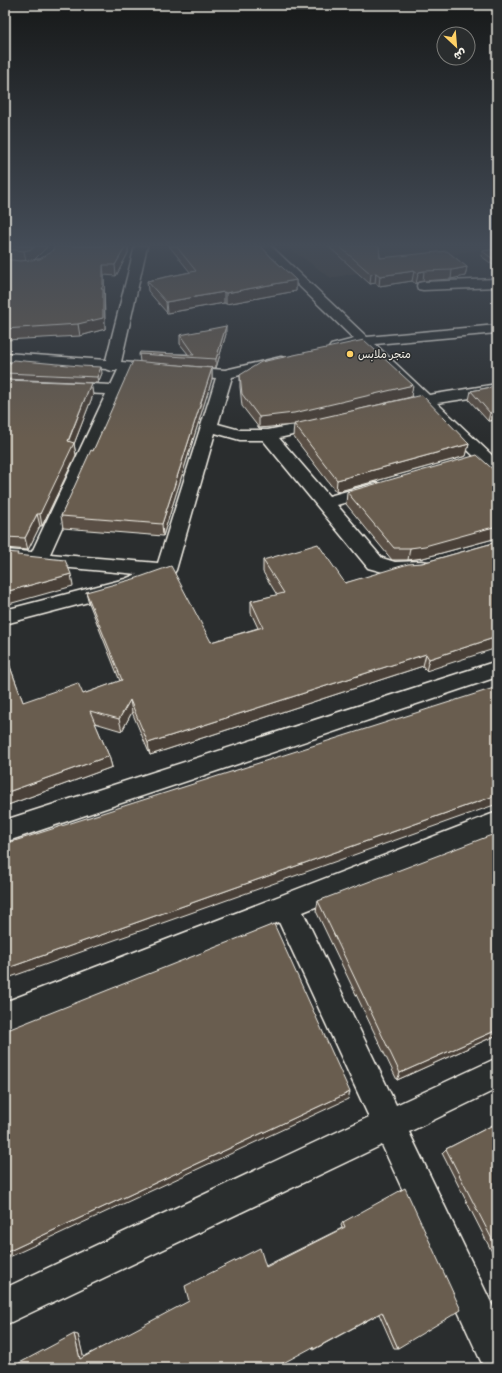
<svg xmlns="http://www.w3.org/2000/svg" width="502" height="1373" font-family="Itim,'Playpen Sans Arabic',sans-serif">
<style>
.built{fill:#3d3b38}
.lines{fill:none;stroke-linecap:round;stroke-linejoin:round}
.minor-casing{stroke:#f4f1e8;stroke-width:3}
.minor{fill:#2a2d2e;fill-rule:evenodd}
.wall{fill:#5a5045;stroke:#f4f1e8}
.shaded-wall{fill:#4a4138;stroke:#f4f1e8}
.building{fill:#695d50;stroke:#f4f1e8}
.poi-dot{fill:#ffd166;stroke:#2a2d2e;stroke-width:1.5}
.labels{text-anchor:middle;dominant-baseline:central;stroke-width:3;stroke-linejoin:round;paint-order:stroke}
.far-poi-label{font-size:11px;fill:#f4f1e8;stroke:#2a2d2e;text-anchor:start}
</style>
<rect width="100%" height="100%" fill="#2a2d2e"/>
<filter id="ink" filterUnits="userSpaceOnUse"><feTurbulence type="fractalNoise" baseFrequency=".025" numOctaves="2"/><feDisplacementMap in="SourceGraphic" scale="8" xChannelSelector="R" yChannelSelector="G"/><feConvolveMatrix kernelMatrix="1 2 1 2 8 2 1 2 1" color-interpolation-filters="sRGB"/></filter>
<g filter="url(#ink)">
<polygon class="built" points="286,246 497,246 331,278"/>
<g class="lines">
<defs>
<g id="minor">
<path d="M135 246H147L121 362 225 370 281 357 286 358 288 361 286 364 232 377 218 424 240 430H268L322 419 328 421 330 424 328 427 279 438 329 496 376 483 382 484 385 488 382 492 337 505 382 558 395 562 421 561 428 562 431 567 428 572 394 575 368 568 263 440H240L215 433 176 570 173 575 138 589 5 624V610L125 579 137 574 5 562V550L32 552 106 394 5 390V380L111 385 118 370 112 371 106 369 5 361V353L106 360ZM132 371 216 378 158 563 50 554Z"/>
<polygon points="258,246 271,246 367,337 497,325 497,333 375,344 429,395 497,384 497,394 437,403 497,460 497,474 491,473 422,405 414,407 409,405 406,402 409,399 413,397 360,346 336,352 331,351 329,348 331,345 354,339"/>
<polygon points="497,279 497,287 423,290 418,289 417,286 418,283 423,282"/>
<polygon points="497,661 497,677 5,842 5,820"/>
<polygon points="497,812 497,834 303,912 396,1105 497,1058 497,1089 409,1132 497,1315 497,1368 484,1368 382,1145 5,1325 5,1288 369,1117 279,922 5,1032 5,1002"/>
</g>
</defs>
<use href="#minor" class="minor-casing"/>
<use href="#minor" class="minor"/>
</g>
<g class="wall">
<polygon points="5,246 48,246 35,259 40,259 52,251 55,246 128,246 128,253 116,276 104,275 105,329 80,336 5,340"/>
<polygon points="169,246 261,246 271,257 296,280 296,291 226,304 224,303 167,313 148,291 147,281 190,272"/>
<polygon points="328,246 379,246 380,258 467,267 465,276 451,279 423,281 418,282 416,284 412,281 379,286 375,283 370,284"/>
<polygon points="497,249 497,268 481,256 482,251"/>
<polygon points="226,334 216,368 162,364 212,368 212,379 163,536 63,528 61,516 93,451 140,362 139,354 188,354 180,344 180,335"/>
<polygon points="5,370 102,373 98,383 5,379"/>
<polygon points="240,375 411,397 315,420 469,444 466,456 336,492 293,436 294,424 259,428 242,406 240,387"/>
<polygon points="5,380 91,383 93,395 74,444 76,455 42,526 40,526 28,550 5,548"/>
<polygon points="497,386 497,420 488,421 469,400 471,391"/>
<polygon points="497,473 497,538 423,558 408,560 392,560 346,504 347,492"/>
<polygon points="497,542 426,671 423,666 150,755 132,712 122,731 95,723 109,756 112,767 5,806 5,653 23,702 83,694 120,681 89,603 86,592 211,642 258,628 251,613 251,601 277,595 263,572 263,560 345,583 422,563"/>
<polygon points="318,901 497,1035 397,1080 316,911"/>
<polygon points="497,1123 497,1257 495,1258 442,1153 446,1149"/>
<polygon points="343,1222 398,1348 394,1348 379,1314 313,1350 312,1347 10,1368 78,1335 83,1357 342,1228 341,1225"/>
</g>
<g class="shaded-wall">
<polygon points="36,246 48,246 34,260 26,261 24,251"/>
<polygon points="126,246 128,246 128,253 116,276 115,265"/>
<polygon points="103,265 104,275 105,329 80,336 78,324 101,289"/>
<polygon points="467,267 465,276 451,279 452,270"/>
<polygon points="414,271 412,281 379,286 380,276"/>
<polygon points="424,271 423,281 418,282 416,284 418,274 419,272"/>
<polygon points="376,273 375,283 370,284 371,274"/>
<polygon points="296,280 296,291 226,304 226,293"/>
<polygon points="224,292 224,303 167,313 166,302"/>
<polygon points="226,326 226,334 216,368 216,359"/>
<polygon points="101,367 102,373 98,383 97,377"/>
<polygon points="212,368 212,379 163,536 162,524"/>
<polygon points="91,383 93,395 74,444 76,455 42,526 40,514"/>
<polygon points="413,385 411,397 294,425 259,428 259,417"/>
<polygon points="497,412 497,420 488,421 490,413"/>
<polygon points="469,444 466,456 336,492 337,480"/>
<polygon points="37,514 40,526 28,550 25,538"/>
<polygon points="497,526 497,538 423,558 408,560 410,548"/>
<polygon points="71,574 73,586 5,605 5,592"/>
<polygon points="497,637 497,648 426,671 429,659"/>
<polygon points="426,654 423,666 150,755 148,743"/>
<polygon points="130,700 132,712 122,731 119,719"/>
<polygon points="109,756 112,767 5,806 5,793"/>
<polygon points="497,795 497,804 5,979 5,969"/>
<polygon points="497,1030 497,1035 397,1080 400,1073"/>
<polygon points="350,1092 348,1099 5,1259 5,1253"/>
<polygon points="74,1334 78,1335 84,1359 80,1359"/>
</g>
<g class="building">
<polygon points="5,246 36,246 32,249 24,251 5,249"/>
<polygon points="55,246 126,246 115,265 103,265 103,286 101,289 103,289 103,318 78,324 5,329 5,259 20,261 40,259 52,251"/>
<polygon points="176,246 261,246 271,257 296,280 226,293 224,292 166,302 147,281 196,271"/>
<polygon points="339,246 379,246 380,258 447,251 467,267 452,270 424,271 419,272 418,274 414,271 380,276 376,273 371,274"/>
<polygon points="497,249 497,262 482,251"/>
<polygon points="226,326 216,359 139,354 140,352 194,355 180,335"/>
<polygon points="364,340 413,385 294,413 259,417 242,394 240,375 261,362"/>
<polygon points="13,360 80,366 101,367 97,377 5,373 5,370"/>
<polygon points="133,361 212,368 162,524 61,516 91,450 93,451"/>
<polygon points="5,380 91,383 68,441 74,443 40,514 37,514 25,538 5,537"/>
<polygon points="497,386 497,412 490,413 471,391"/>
<polygon points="422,395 469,444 337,480 294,424"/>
<polygon points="477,455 497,473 497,526 425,546 410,548 394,548 347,492"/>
<polygon points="497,542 497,637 429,659 426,654 148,743 130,700 119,719 90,711 109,756 5,793 5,653 23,702 78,683 83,694 122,680 86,592 137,578 171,566 211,642 263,627 251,601 284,593 263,560 318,544 345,583 408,564 422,563"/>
<polygon points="5,552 18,553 17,555 65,560 71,574 5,592"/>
<polygon points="497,687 497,795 5,969 5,844"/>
<polygon points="497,833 497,1030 400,1073 318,901"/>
<polygon points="274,924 350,1092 5,1253 5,1031"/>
<polygon points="497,1123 497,1249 446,1149"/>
<polygon points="405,1188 461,1310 398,1348 382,1312 314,1349 313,1347 274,1368 10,1368 74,1334 80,1359 189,1301 185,1286 260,1248 266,1267 345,1227 343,1222"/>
</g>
</g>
<linearGradient id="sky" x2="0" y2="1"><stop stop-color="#171919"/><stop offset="0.56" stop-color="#444c57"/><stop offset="1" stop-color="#444c57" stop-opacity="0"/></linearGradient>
<rect width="502" height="438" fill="url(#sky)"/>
<circle class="poi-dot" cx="350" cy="354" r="4"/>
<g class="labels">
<g class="far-poi-label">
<text x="358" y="354">متجر ملابس</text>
</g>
</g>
<rect width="502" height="1373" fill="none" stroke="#2a2d2e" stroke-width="20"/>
<rect x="10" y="10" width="482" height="1353" fill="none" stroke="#f4f1e8" stroke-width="1.5" filter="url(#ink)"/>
<g transform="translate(456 46) rotate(154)"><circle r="19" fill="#2a2d2e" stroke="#7b7b78"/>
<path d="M0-3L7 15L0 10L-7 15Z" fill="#ffd166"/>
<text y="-6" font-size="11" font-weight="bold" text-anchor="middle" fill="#f4f1e8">ش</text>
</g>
</svg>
